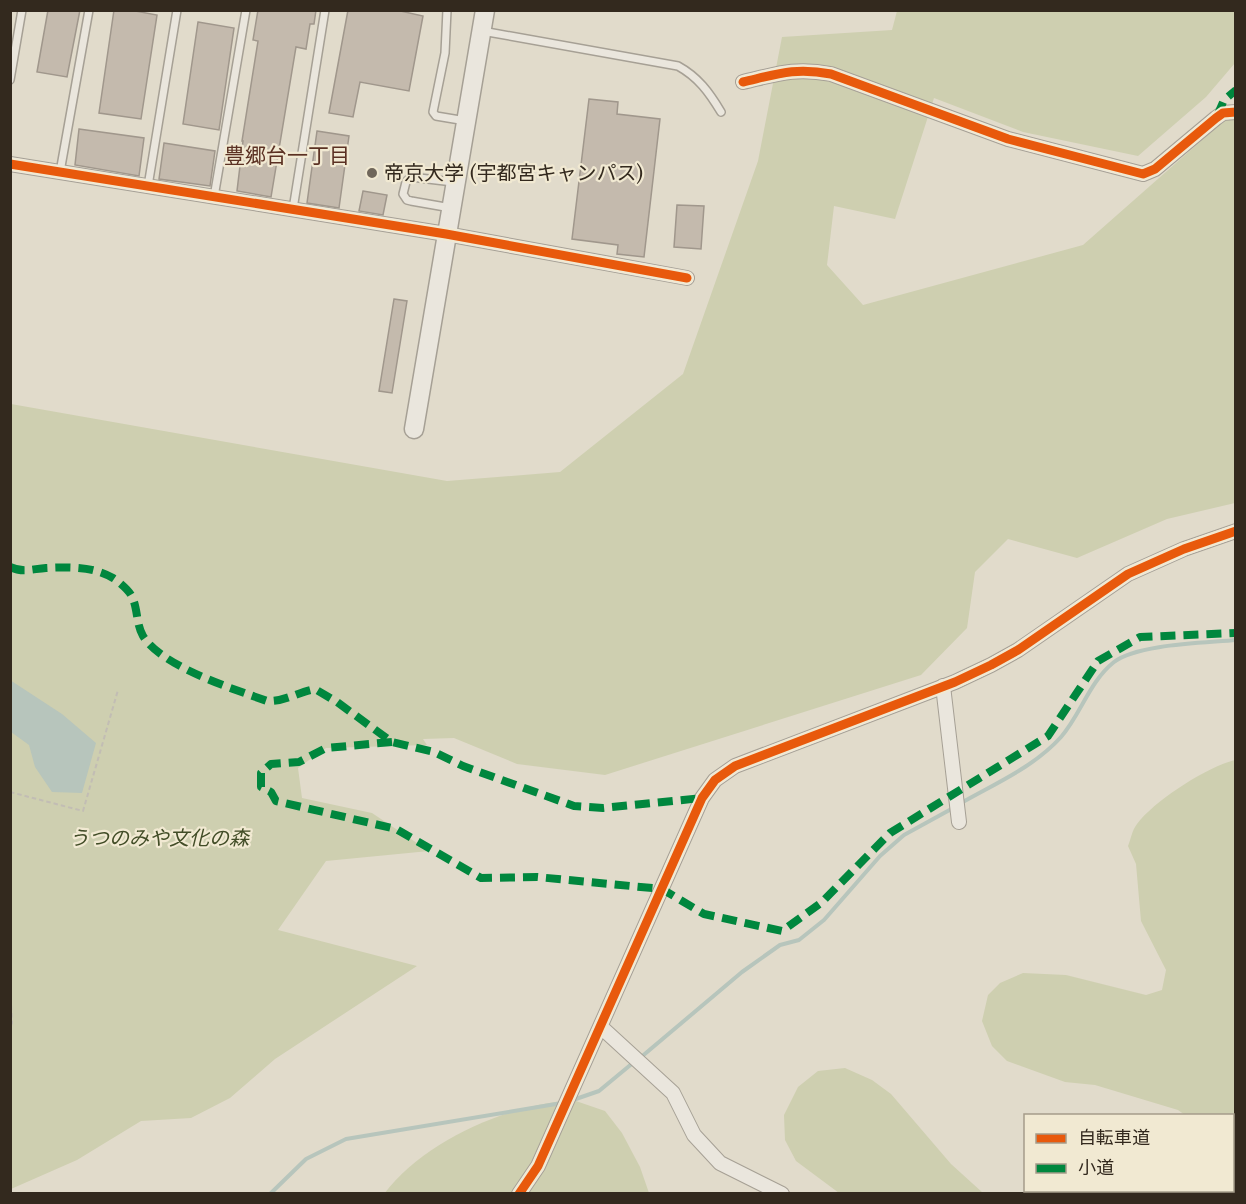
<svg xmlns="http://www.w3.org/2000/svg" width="1246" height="1204" font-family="'Libre Baskerville','Noto Sans JP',serif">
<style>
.green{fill:#cecfb0}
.water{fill:#b7c5bc}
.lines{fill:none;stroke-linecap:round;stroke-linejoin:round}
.stream{stroke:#b7c5bc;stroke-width:4}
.building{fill:#c4baad;stroke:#a0978c;stroke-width:1.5}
.service-casing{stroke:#a6a095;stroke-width:10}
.minor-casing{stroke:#a6a095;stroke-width:16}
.tertiary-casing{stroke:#a6a095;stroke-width:21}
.path{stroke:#c2bdb4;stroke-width:2;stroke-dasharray:4.5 3;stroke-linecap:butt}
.service{stroke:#eae6dd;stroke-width:7}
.minor{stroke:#eae6dd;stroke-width:14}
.tertiary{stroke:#eae6dd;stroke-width:18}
.quiet{stroke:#00873e;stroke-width:8;stroke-dasharray:15 8;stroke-linecap:butt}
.cycleway-casing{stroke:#f1e9d2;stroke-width:13}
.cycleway{stroke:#e8590c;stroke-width:9}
.poi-dot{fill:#70675b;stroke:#f1e9d2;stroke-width:2}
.labels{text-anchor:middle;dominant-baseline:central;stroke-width:4.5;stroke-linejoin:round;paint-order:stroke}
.poi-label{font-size:20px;fill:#33291e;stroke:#f1e9d2;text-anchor:start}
.park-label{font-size:20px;font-style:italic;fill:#424d27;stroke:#f1e9d2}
.neighbourhood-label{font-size:21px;fill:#5b3123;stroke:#f1e9d2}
</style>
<rect width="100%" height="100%" fill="#e1dbcb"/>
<g class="green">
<polygon points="897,11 1235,11 1235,63 1206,97 1138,156 1023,132 934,98 895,219 834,206 827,265 863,305 1083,245 1235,111 1235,503 1167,519 1077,558 1008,539 975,572 967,628 921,675 605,775 517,764 454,738 423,739 427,745 326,748 298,768 302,798 372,813 429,851 326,861 278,930 417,966 275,1059 230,1098 191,1118 141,1121 77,1160 11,1189 11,404 447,481 560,472 683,374 758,161 782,37 892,30"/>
<path d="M1235 760V1193H1198L1201 1191 1232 1190V1116L1185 1115 1178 1110 1095 1085 1065 1082 1007 1061 992 1046 982 1021 988 995 1000 983 1023 973 1066 975 1146 995 1162 990 1166 970 1141 921 1136 864 1128 846C1131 839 1132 830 1137 824 1155 800 1207 767 1235 760Z"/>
<polygon points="845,1068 872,1080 891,1094 951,1164 983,1193 839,1193 796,1161 785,1140 784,1115 798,1087 818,1071"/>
<path d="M573 1100 605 1111 622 1133 640 1167 649 1193 384 1194C425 1140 507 1105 573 1100Z"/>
</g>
<polygon class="water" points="10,680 62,714 96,743 82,793 52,792 35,767 29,745 11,732"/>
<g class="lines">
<g class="stream">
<path d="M961 803C996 783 1034 767 1061 737 1081 714 1089 682 1114 662 1137 644 1205 643 1236 640"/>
<polyline points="640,1058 742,972 780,945 799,940 824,920 880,856 904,835 955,807"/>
<polyline points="570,1101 599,1091 634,1062"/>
<polyline points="270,1194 306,1159 346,1139 562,1103"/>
</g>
</g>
<g class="building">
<polygon points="48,10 80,10 67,77 37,72"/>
<polygon points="114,10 130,10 157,15 141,119 99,113"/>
<polygon points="258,10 316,10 314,24 310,24 306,49 296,47 271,197 237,191 243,141 242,141 258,41 253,40"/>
<polygon points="348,10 396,10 423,16 409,91 360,82 353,117 329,113"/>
<polygon points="198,22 234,28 219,130 183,124"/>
<polygon points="589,99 618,102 617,114 660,119 644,257 617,254 618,245 572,239"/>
<polygon points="79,129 144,138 139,176 75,165"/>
<polygon points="317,131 349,136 339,208 307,203"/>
<polygon points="164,143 215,151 210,186 159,179"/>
<polygon points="363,191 387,195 383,215 359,211"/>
<polygon points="677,205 704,206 701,249 674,247"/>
<polygon points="394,299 407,301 392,393 379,391"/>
</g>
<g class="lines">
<defs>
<g id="service">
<polyline points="447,10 445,53 433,112 436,116 466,121"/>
<path d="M482 31 678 66C698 77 709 92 721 112"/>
<polyline points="10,80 22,10"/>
<polyline points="60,172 89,10"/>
<polyline points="148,186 177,10"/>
<polyline points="214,197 246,10"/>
<polyline points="451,208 411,201 407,200 403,194 406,182 411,177 453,182"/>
<polyline points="293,209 325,10"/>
</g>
<g id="minor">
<path d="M743 82C777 74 795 67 831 74L1008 139 1143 174 1155 169 1216 118 1223 113 1236 112"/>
<polyline points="10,164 446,234 687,278"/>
<polyline points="943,686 959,822"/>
<polyline points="601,1027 673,1093 694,1135 720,1163 782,1194"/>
<polyline points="519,1194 538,1166 702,798 715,780 735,766 955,682 991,665 1018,650 1128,574 1184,549 1236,531"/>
</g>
<polyline id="tertiary" points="414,429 485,10"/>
</defs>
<use href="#service" class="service-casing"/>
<use href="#minor" class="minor-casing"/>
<use href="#tertiary" class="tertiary-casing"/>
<g class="path">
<polyline points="10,792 83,811 118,690"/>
<polyline points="10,983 12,1023 10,1028"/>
</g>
<use href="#service" class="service"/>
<use href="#minor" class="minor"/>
<use href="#tertiary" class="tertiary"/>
<g class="quiet">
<polyline points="1217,116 1224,100 1236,90"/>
<path d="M10 567C23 573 32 569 46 568 68 567 93 566 113 578 118 581 130 591 132 597 138 609 136 624 143 636 162 667 234 689 267 701 284 702 298 692 315 689L337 702 392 742 434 752 463 766 574 806 603 808 702 798"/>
<polyline points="392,742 326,748 299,762 271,764 261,773 261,787 271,792 276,801 396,829 481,878 537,877 662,889 704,914 782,931 821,903 890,833 1048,736 1098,661 1140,637 1236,633"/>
</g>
<defs>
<g id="cycleway">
<path d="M743 82C777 74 795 67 831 74L1008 139 1143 174 1155 169 1216 118 1223 113 1236 112"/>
<polyline points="10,164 446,234 687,278"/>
<polyline points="519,1194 538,1166 702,798 715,780 735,766 955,682 991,665 1018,650 1128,574 1184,549 1236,531"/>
</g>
</defs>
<use href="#cycleway" class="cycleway-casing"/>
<use href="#cycleway" class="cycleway"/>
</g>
<circle class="poi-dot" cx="372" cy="173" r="6"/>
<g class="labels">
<g class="poi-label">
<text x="384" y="173">帝京大学 (宇都宮キャンパス)</text>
</g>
<g class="park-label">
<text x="159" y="838">うつのみや文化の森</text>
</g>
<g class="neighbourhood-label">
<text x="287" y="156">豊郷台一丁目</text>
</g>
</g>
<rect width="1246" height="1204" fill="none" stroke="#33291e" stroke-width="24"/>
<rect x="1024" y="1114" width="210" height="78" fill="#f1e9d2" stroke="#a59c8a" stroke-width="1.5"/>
<rect x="1036" y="1134" width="30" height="9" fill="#e8590c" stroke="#a59c8a" stroke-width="1.5"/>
<text x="1078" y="1144" font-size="18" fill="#33291e">自転車道</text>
<rect x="1036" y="1164" width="30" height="9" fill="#00873e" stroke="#a59c8a" stroke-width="1.5"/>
<text x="1078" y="1174" font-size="18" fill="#33291e">小道</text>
</svg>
